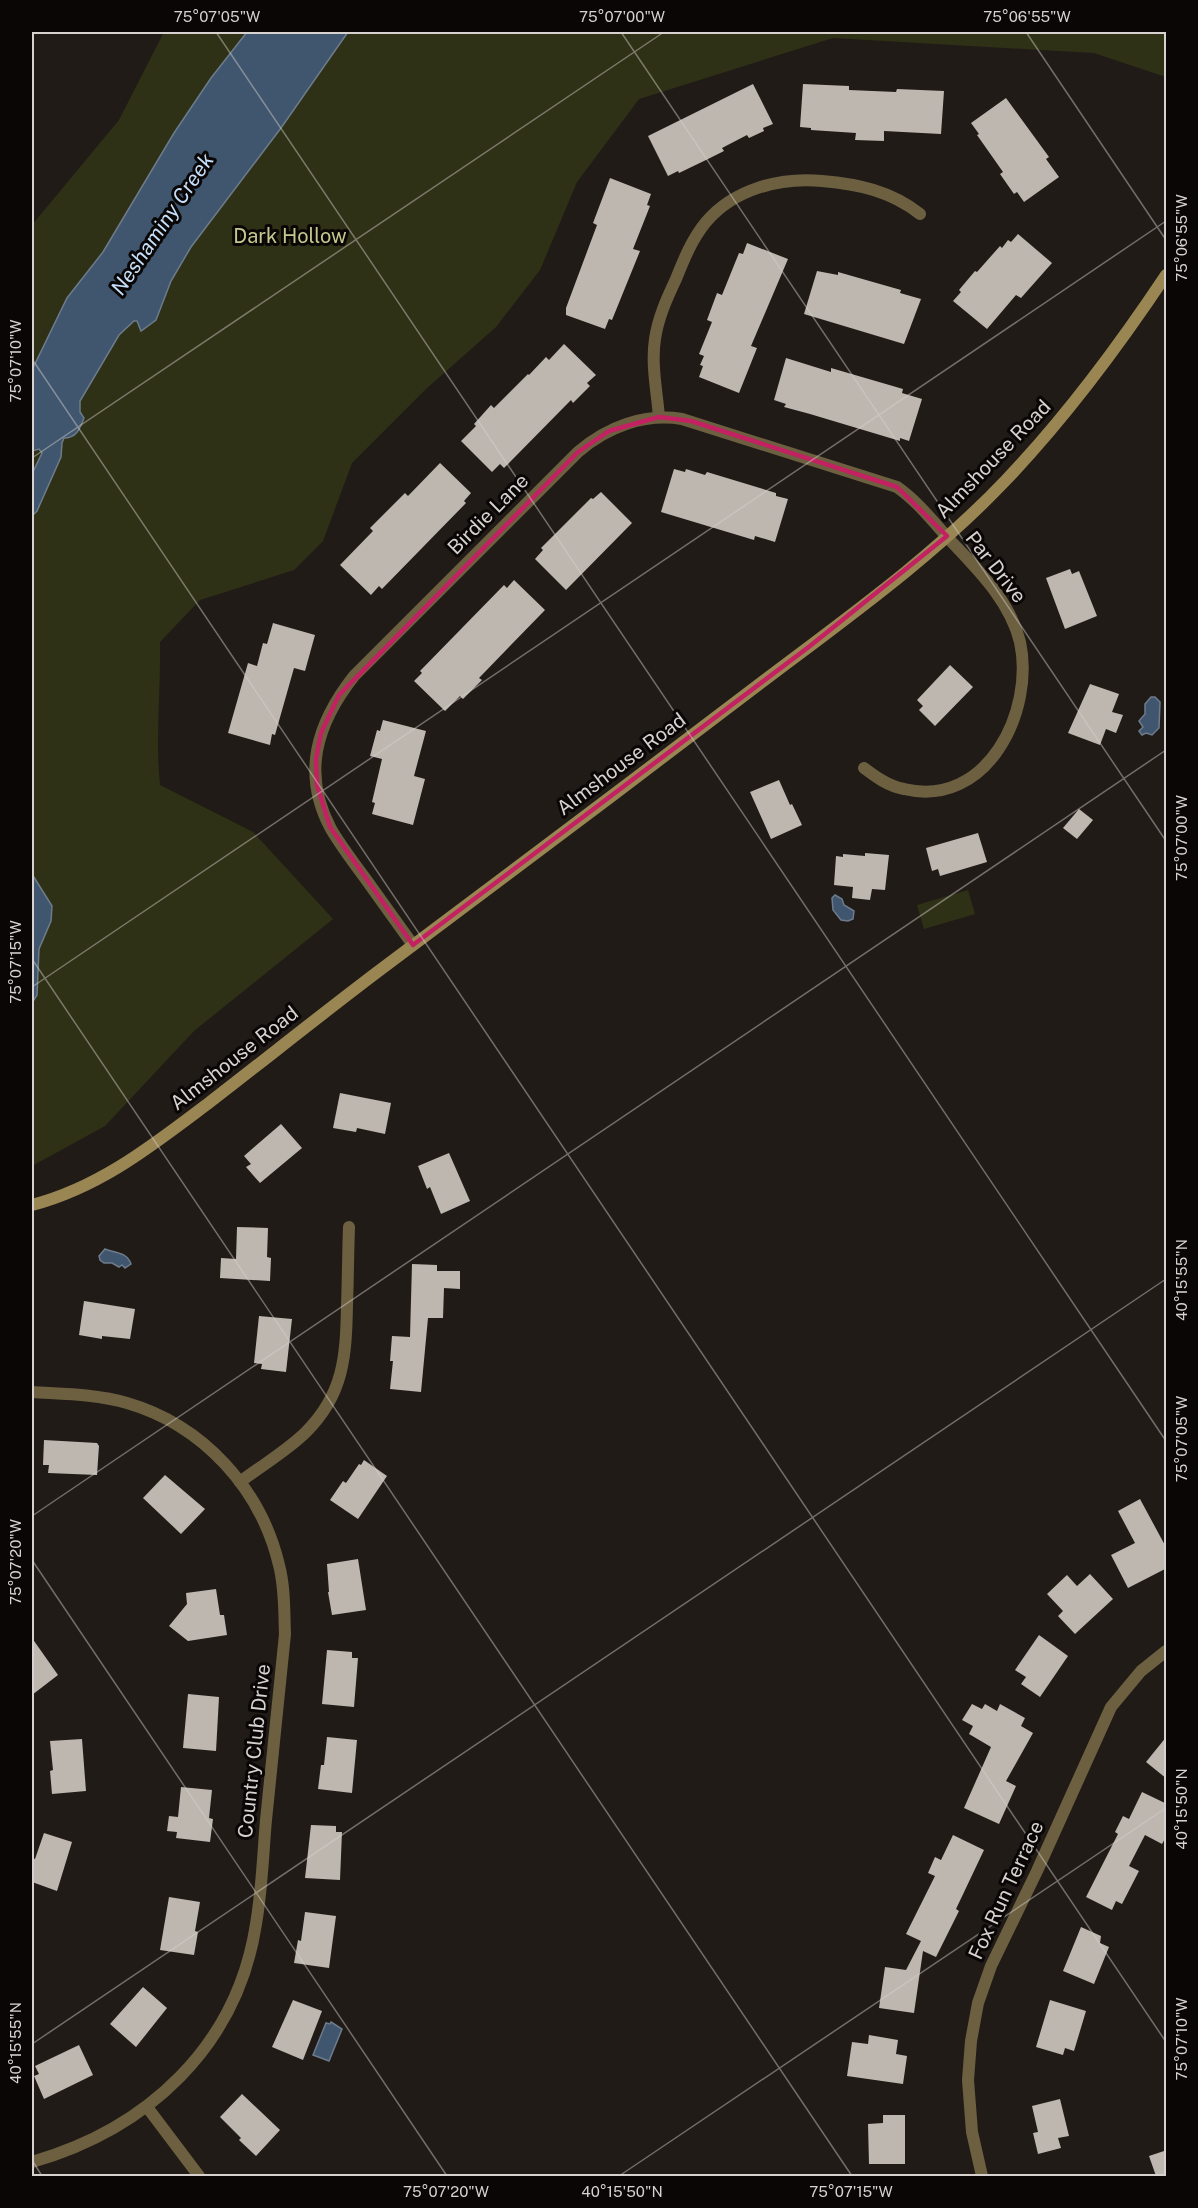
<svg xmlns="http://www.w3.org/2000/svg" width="1198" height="2208" font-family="'Public Sans',sans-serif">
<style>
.green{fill:#2f3116}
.water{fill:#40566e;stroke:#6d7b8b;stroke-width:1.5}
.building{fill:#beb7b0}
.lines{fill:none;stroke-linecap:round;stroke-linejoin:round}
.street{stroke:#6c6040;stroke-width:12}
.secondary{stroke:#998652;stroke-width:12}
.marked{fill:none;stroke:#c32161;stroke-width:4.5;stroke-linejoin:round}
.ticks{fill:none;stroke:#d7d2d0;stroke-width:1.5;stroke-opacity:0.45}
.labels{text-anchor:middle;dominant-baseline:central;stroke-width:6;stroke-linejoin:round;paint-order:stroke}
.park-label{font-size:20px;fill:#c4c88d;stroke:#090605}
.street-label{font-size:20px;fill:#d7d2d0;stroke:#090605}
.water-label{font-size:21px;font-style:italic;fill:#c5defa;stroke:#090605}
.neatline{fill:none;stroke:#d7d2d0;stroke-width:2}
.ticks-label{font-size:15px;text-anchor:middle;fill:#d7d2d0}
</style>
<rect width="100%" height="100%" fill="#211b17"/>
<g class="green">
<path d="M164 32H1166V77L1094 53 833 38 639 99 577 182 540 270 496 327 426 389 352 463 323 541 294 570 200 600 160 642C161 690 155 737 160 785L253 832 333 919 194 1031 105 1126 32 1166V225L119 120Z"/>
<polygon points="968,890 975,914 924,929 917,905"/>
</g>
<g class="water">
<path d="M247 32H348L281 128 191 247 171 281 156 320 141 331 137 321H134L119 335 80 401V412L84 418C80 428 77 438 64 438L62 443 61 457 37 511 32 516V474L42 453 39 449 32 451V370L67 298 103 252 174 133 211 78Z"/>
<polygon points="1151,697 1155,697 1160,702 1159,728 1152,735 1146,733 1142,735 1139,731 1143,727 1139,721 1145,714 1145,704"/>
<polygon points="32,874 52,906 51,921 39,949 37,995 32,1003"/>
<polygon points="835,895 842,899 844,905 854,911 853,919 848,921 841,920 833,910 832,898"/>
<path d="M105 1249C115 1253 127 1252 131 1264L125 1268 122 1265 119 1267 112 1263H104L100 1260 99 1256Z"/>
<polygon points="331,2022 342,2029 329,2061 313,2055 326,2023 330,2024"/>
</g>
<g class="building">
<polygon points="753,84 773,124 763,128 764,131 749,138 747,135 722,148 724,151 706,160 679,173 678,171 668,176 648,136"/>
<polygon points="803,84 849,86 849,90 896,92 897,89 944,91 941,134 884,131 884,141 855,140 856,133 811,130 811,128 800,127"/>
<polygon points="1006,98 1049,157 1046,159 1059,177 1024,202 1017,192 1014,194 1000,174 1003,172 977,135 979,134 971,123"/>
<polygon points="610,178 651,194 647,205 650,206 633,249 640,251 612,320 609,319 605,329 566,315 566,308 597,225 593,223"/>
<polygon points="1018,234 1052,263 1021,298 1016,295 987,329 953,301 961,292 959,290 975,271 977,272 1000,246 1002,248 1008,240 1011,242"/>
<polygon points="747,243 788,259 751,346 757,348 739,393 699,377 703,366 700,365 704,356 699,354 712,322 707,320 717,293 722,295 739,253 743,254"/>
<polygon points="817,271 838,275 838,272 901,290 900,293 921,299 904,344 804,314"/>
<polygon points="564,344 596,375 587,383 590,386 573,403 571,400 504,468 500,464 492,472 461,441 476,426 474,424 491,405 494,408 528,374 529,375 546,357 549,360"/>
<polygon points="786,358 831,372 831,368 903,389 902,393 922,399 909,441 900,438 900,441 810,414 784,407 786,404 774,400"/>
<polygon points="440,463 471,493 464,501 466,503 382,589 379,586 371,595 340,565 373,531 370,528 405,493 408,496"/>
<polygon points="674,469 685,472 686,469 705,475 707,472 776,493 776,496 788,499 775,542 755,536 754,540 661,512"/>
<polygon points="601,492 632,523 566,590 535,559 543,550 541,548 591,498 593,499"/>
<polygon points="1070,569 1072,574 1079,571 1097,616 1065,629 1046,578"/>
<polygon points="514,580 545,610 479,678 482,680 463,699 460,696 445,711 414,681 422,673 420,671 504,585 507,588"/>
<polygon points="273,623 315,635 305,671 294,668 275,735 272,734 270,745 228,733 248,663 257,666 263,643 267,644"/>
<polygon points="950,665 973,687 935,726 919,710 923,706 917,700"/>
<polygon points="1090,684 1119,694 1112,712 1123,715 1116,733 1106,729 1100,745 1068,733"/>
<polygon points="383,720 426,731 414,776 425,779 413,825 372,814 375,803 372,802 382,759 370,756 377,730 380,731"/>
<polygon points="779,780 790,805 792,804 802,825 771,839 750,792"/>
<polygon points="1079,809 1093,820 1077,839 1063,828"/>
<polygon points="978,833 987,862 940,876 938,869 932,871 926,848"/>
<polygon points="865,853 889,855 885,890 872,889 870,900 852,898 853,887 834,885 836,856 843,857 843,854 865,856"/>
<polygon points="340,1093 391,1103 385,1134 357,1128 356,1132 333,1128"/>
<polygon points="281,1124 302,1148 260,1183 246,1167 251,1164 244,1156"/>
<polygon points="449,1153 470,1201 441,1214 430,1187 427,1189 418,1166"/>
<polygon points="237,1227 268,1228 267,1257 271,1258 270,1281 220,1278 221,1258 236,1259"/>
<polygon points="412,1264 437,1265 437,1271 460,1271 460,1289 444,1288 443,1318 428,1318 421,1392 390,1389 393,1361 390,1361 392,1336 410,1337"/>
<polygon points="84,1301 135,1309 130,1339 102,1336 102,1339 79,1335"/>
<polygon points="259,1316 292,1319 286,1372 261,1369 262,1364 254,1363"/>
<polygon points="44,1440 97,1443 99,1446 97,1475 48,1473 49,1465 43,1465"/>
<polygon points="364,1460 387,1476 358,1519 330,1500 343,1481 346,1483 359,1464 361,1465"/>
<polygon points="165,1475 205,1509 181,1534 143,1498"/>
<polygon points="1140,1499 1167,1549 1167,1568 1128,1588 1111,1555 1135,1543 1118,1511"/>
<polygon points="358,1559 366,1610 332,1615 328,1592 329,1592 327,1564"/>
<polygon points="1090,1574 1113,1599 1075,1634 1058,1616 1063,1611 1047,1594 1067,1575 1077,1586"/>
<polygon points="216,1589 220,1615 224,1615 227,1635 188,1641 169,1626 187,1604 186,1593"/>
<polygon points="1039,1635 1068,1656 1040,1697 1021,1684 1026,1677 1015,1670"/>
<polygon points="32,1638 58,1675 32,1695"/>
<polygon points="327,1650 352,1652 352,1658 358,1658 354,1707 322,1704"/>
<polygon points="188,1694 219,1697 216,1751 183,1748"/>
<polygon points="972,1704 982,1709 985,1704 997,1711 1000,1704 1025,1718 1021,1726 1033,1733 1006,1781 1016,1786 999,1824 964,1808 991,1747 969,1734 973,1726 962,1720"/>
<polygon points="1167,1736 1167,1779 1146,1762"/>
<polygon points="327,1737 357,1740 352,1793 318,1789 321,1765 324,1765"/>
<polygon points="82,1739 86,1791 52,1794 50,1771 53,1770 50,1741"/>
<polygon points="181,1787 212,1790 209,1818 213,1819 210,1842 176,1838 177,1832 167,1831 169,1816 178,1817"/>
<polygon points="1142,1792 1167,1804 1167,1835 1162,1844 1145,1835 1129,1866 1139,1871 1122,1904 1116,1901 1112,1910 1086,1897 1118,1834 1115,1832 1123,1816 1129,1819"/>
<polygon points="311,1825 336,1826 336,1832 342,1832 340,1880 305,1878"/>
<polygon points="44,1833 72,1842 57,1891 32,1882 32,1858 35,1859"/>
<polygon points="953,1835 984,1850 956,1909 959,1911 936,1957 923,1951 914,2013 879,2008 885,1967 906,1970 921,1941 906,1934 935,1876 928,1873 935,1857 941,1860"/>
<polygon points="169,1897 200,1902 195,1931 198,1932 194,1955 160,1950"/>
<polygon points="305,1912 336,1916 329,1968 294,1963 298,1940 301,1941"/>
<polygon points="1081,1927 1101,1936 1100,1943 1109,1947 1094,1984 1063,1971"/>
<polygon points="143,1987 167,2008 136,2047 110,2024"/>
<polygon points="293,2000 322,2011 303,2060 272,2047"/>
<polygon points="1050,2000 1086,2011 1074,2051 1065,2048 1063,2055 1036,2047"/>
<polygon points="869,2035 898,2040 896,2054 907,2056 903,2084 847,2076 852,2042 868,2044"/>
<polygon points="79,2045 93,2075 44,2099 34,2076 39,2074 35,2066"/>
<polygon points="242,2094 280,2130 256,2156 239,2140 241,2138 220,2117"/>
<polygon points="1060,2099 1069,2136 1058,2138 1061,2148 1038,2154 1033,2133 1038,2132 1032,2106"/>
<polygon points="883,2115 905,2115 905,2164 869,2164 868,2124 883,2123"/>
<polygon points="1167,2150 1167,2176 1156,2176 1149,2156"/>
</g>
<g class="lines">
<g class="street">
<path d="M659 417C657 392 651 364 655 339 658 318 667 298 676 279 684 259 692 239 706 222 734 189 780 177 822 181 858 184 891 191 920 214"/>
<path d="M413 945C397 923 381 900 365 878 353 862 341 846 331 829 301 773 317 723 354 676L578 452C607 427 644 413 682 419L897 487C917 501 932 520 948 538 976 568 1010 600 1020 642 1035 711 987 809 904 789 888 786 876 777 864 768"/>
<path d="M32 1392C63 1394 96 1394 127 1403 203 1425 261 1489 279 1565 285 1588 284 1611 285 1634 279 1696 272 1758 266 1820 263 1854 262 1890 256 1924 237 2047 147 2129 32 2162"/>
<path d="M240 1482C261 1466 288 1450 306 1432 344 1394 346 1356 347 1305 348 1279 348 1253 349 1227"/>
<polyline points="147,2107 199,2176"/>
<polyline points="982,2176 972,2132 968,2080 971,2041 978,2003 991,1966 1037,1871 1111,1707 1141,1671 1166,1651"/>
</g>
<path class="secondary" d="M32 1205C101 1187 154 1144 210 1102 267 1058 323 1013 380 970 509 873 638 777 766 679 848 617 935 555 1006 480 1066 417 1118 347 1166 275"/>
</g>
<path class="marked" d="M659 417 691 421 897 487 947 536 810 646 413 945 330 827 317 785 316 759 321 733 339 695 578 452 609 431Z"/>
<path class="ticks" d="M216 32 1166 1441M621 32 1166 841M1026 32 1166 240M32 359 1166 2042M32 458 664 32M32 959 852 2176M32 987 1166 221M32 1516 1166 750M32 1560 447 2176M32 2044 1166 1279M32 2160 42 2176M619 2176 1166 1808"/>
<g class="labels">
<g class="park-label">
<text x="290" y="236">Dark Hollow</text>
</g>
<g class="street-label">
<text transform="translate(993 459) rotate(-46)">Almshouse Road</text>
<text transform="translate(488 514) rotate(-45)">Birdie Lane</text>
<text transform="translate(996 567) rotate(52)">Par Drive</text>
<text transform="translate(621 764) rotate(-37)">Almshouse Road</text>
<text transform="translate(234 1058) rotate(-38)">Almshouse Road</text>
<text transform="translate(254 1751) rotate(-84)">Country Club Drive</text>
<text transform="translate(1006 1890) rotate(-65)">Fox Run Terrace</text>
</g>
<g class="water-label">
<text transform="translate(162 224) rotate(-56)">Neshaminy Creek</text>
</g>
</g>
<rect width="1198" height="2208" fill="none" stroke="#090605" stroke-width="66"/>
<rect x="33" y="33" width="1132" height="2142" class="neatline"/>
<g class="ticks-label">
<text x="217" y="22">75°07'05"W</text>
<text x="622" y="22">75°07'00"W</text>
<text x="1027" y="22">75°06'55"W</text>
<text transform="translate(1182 238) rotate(-90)" y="5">75°06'55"W</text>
<text transform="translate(16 361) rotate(-90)" y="5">75°07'10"W</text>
<text transform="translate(1182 838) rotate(-90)" y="5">75°07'00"W</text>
<text transform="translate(16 962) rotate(-90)" y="5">75°07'15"W</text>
<text transform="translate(1182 1280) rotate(-90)" y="5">40°15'55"N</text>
<text transform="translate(1182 1439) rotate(-90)" y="5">75°07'05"W</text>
<text transform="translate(16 1562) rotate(-90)" y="5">75°07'20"W</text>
<text transform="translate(1182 1809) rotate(-90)" y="5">40°15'50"N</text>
<text transform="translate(1182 2039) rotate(-90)" y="5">75°07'10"W</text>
<text transform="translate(16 2043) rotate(-90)" y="5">40°15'55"N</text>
<text x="446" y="2197">75°07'20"W</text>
<text x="622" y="2197">40°15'50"N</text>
<text x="851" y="2197">75°07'15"W</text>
</g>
</svg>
